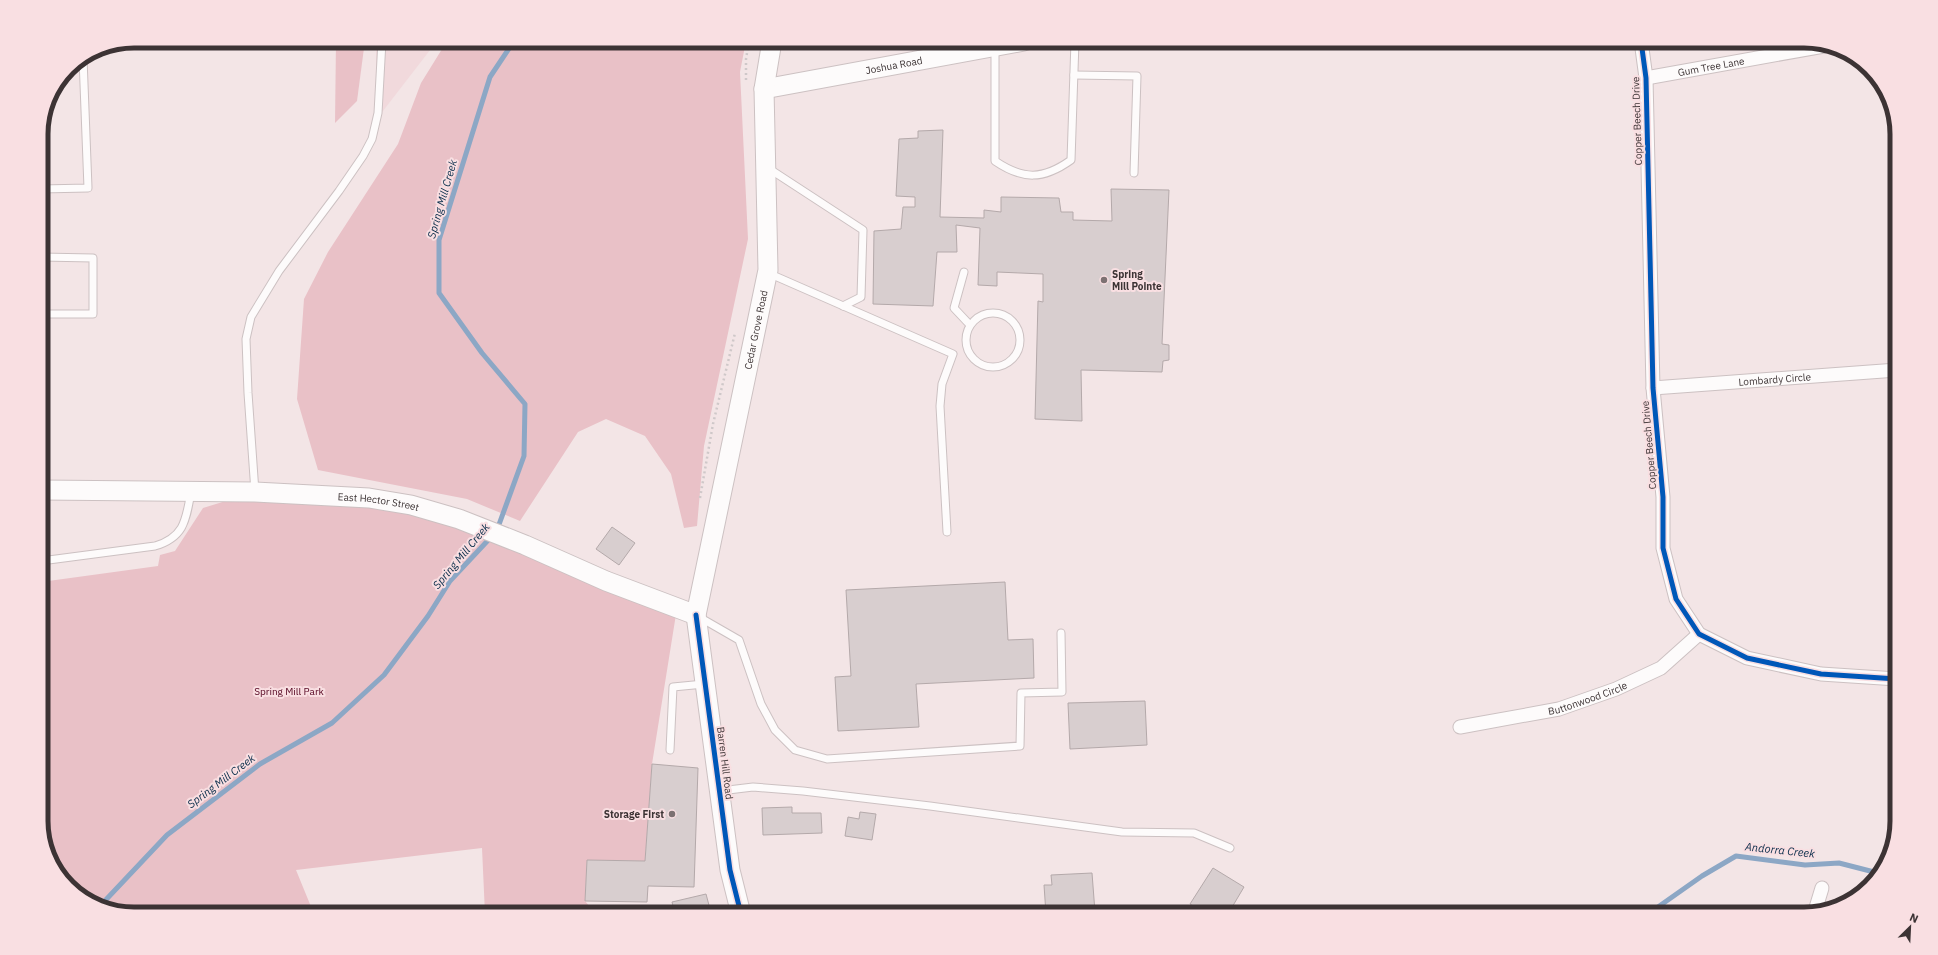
<svg xmlns="http://www.w3.org/2000/svg" width="1938" height="955" font-family="'IBM Plex Sans',sans-serif">
<style>
.built{fill:#f1d9dc}
.green{fill:#e9c1c7}
.lines{fill:none;stroke-linecap:round;stroke-linejoin:round}
.stream{stroke:#8ca7c5;stroke-width:5}
.building{fill:#d8cecf;stroke:#b4a9aa}
.lane-casing{stroke:#ccc1c2;stroke-width:9}
.street-casing{stroke:#ccc1c2;stroke-width:15}
.secondary-casing{stroke:#ccc1c2;stroke-width:21}
.path{stroke:#cfc8c9;stroke-width:2.5;stroke-dasharray:2 3;stroke-linecap:butt}
.lane{stroke:#fdfbfb;stroke-width:7}
.street{stroke:#fdfbfb;stroke-width:13}
.secondary{stroke:#fdfbfb;stroke-width:19}
.cycleway-casing{stroke:#f9dfe2;stroke-width:8}
.cycleway{stroke:#0057b8;stroke-width:5}
.poi-dot{fill:#7c7172;stroke:#f9dfe2;stroke-width:1.5}
.labels{text-anchor:middle;dominant-baseline:central;stroke-width:4;stroke-linejoin:round;paint-order:stroke}
.street-label{font-size:10px;fill:#3c3334;stroke:#f9dfe2}
.poi-label{font-size:10px;font-weight:bold;fill:#3c3334;stroke:#f9dfe2;text-anchor:start}
.park-label{font-size:10px;fill:#53031f;stroke:#f9dfe2}
.water-label{font-size:11px;font-style:italic;fill:#082c49;stroke:#f9dfe2}
.rim{fill:none;stroke:#3c3334;stroke-width:5}
</style>
<rect width="100%" height="100%" fill="#f3e5e6"/>
<polygon class="built" points="376,41 437,41 376,120"/>
<g class="green">
<polygon points="336,41 364,41 364,48 357,101 335,123"/>
<polygon points="447,41 746,41 740,72 748,239 704,446 697,526 684,528 671,474 645,436 606,419 578,432 520,521 467,499 318,470 297,399 304,299 328,252 398,144 421,83"/>
<polygon points="255,492 369,498 525,545 677,608 652,764 645,861 587,860 585,901 596,914 485,914 482,848 296,870 314,914 134,914 93,905 57,873 41,827 41,582 158,566 160,555 175,551 203,508"/>
</g>
<g class="lines">
<g class="stream">
<polyline points="497,530 524,456 525,404 482,353 439,293 439,240 490,77 514,41"/>
<polyline points="100,906 167,835 260,764 332,723 384,675 428,616 450,581 492,536"/>
<polyline points="1648,914 1702,876 1736,856 1805,865 1839,863 1878,873"/>
</g>
</g>
<g class="building">
<polygon points="943,130 940,217 984,218 984,210 1001,212 1001,197 1059,198 1061,212 1073,212 1073,220 1112,221 1111,189 1169,190 1162,344 1169,345 1169,360 1163,361 1162,372 1081,370 1082,421 1035,419 1038,301 1043,302 1043,274 997,272 997,286 978,285 980,228 956,225 957,252 937,252 933,306 873,304 874,231 901,229 903,207 915,207 915,197 896,196 899,139 918,138 918,131"/>
<polygon points="612,527 635,543 619,565 596,549"/>
<polygon points="1005,582 1008,640 1033,639 1034,678 916,684 919,727 838,731 835,677 851,676 846,590"/>
<polygon points="1145,701 1147,745 1070,749 1068,703"/>
<polygon points="652,764 698,768 694,887 648,886 647,902 585,901 587,860 645,861"/>
<polygon points="792,807 792,813 821,813 822,833 763,835 762,808"/>
<polygon points="860,812 876,814 872,840 845,836 848,817 859,819"/>
<polygon points="1213,868 1244,887 1228,914 1207,914 1190,904"/>
<polygon points="1092,873 1095,912 1046,914 1044,885 1052,885 1051,875"/>
<polygon points="706,894 710,909 688,914 675,914 672,902"/>
</g>
<g class="lines">
<defs>
<g id="lane">
<path d="M995 47V161C1023 180 1043 180 1071 160L1075 41"/>
<polyline points="1074,75 1137,76 1134,173"/>
<polyline points="768,168 863,230 861,297 843,306"/>
<polyline points="41,189 88,188 83,58"/>
<polyline points="41,257 93,258 93,314 41,314"/>
<polyline points="964,272 954,308 970,325"/>
<polyline points="768,273 953,354 942,384 940,406 947,532"/>
<circle cx="993" cy="340" r="27"/>
<polyline points="255,492 248,393 246,339 251,317 279,271 339,191 363,156 372,139 378,113 382,41"/>
<path d="M41 561 155 546C185 537 186 519 191 492"/>
<polyline points="699,617 739,640 761,704 775,730 795,750 827,759 1020,746 1021,693 1062,692 1061,633"/>
<polyline points="670,750 673,687 704,684"/>
<polyline points="720,791 753,787 803,791 930,806 1122,832 1194,833 1230,848"/>
</g>
<g id="street">
<polyline points="1641,41 1646,78 1653,388 1663,497 1663,548 1676,599 1699,634 1747,658 1821,674 1897,679"/>
<path id="s1" d="M1646 78 1824 46"/>
<path id="s2" d="M1653 388 1897 370"/>
<path id="s3" d="M1460 727 1559 709 1616 689 1661 668 1699 634"/>
<polyline points="1815,911 1822,888"/>
</g>
<g id="secondary">
<path id="s4" d="M764 89 1024 41"/>
<path id="s5" d="M41 490 255 492 369 498 411 505 459 519 525 545 606 581 696 615"/>
<path id="s6" d="M741 914 730 870 696 615 768 270 764 89 772 41"/>
</g>
</defs>
<use href="#lane" class="lane-casing"/>
<use href="#street" class="street-casing"/>
<use href="#secondary" class="secondary-casing"/>
<g class="path">
<polyline points="746,80 746,59 749,41"/>
<polyline points="700,498 713,424 735,333"/>
</g>
<use href="#lane" class="lane"/>
<use href="#street" class="street"/>
<use href="#secondary" class="secondary"/>
<defs>
<g id="cycleway">
<polyline points="1641,41 1646,78 1653,388 1663,497 1663,548 1676,599 1699,634 1747,658 1821,674 1897,679"/>
<polyline points="696,615 730,870 741,914"/>
</g>
</defs>
<use href="#cycleway" class="cycleway-casing"/>
<use href="#cycleway" class="cycleway"/>
</g>
<g class="poi-dot">
<circle cx="1104" cy="280" r="4"/>
<circle cx="672" cy="814" r="4"/>
</g>
<g class="labels">
<g class="street-label">
<text stroke="none"><textPath href="#s4" startOffset="132">Joshua Road</textPath></text>
<text stroke="none"><textPath href="#s1" startOffset="66">Gum Tree Lane</textPath></text>
<text transform="translate(1637 121) rotate(-92)">Copper Beech Drive</text>
<text stroke="none"><textPath href="#s6" startOffset="594">Cedar Grove Road</textPath></text>
<text stroke="none"><textPath href="#s2" startOffset="122">Lombardy Circle</textPath></text>
<text transform="translate(1649 445) rotate(-95)">Copper Beech Drive</text>
<text stroke="none"><textPath href="#s5" startOffset="338">East Hector Street</textPath></text>
<text stroke="none"><textPath href="#s3" startOffset="131">Buttonwood Circle</textPath></text>
<text transform="translate(725 763) rotate(83)">Barren Hill Road</text>
</g>
<g class="poi-label">
<text x="1112" y="274">Spring<tspan x="1112" dy="12">Mill Pointe</tspan></text>
<text x="664" y="814" text-anchor="end">Storage First</text>
</g>
<g class="park-label">
<text x="289" y="691">Spring Mill Park</text>
</g>
<g class="water-label">
<text transform="translate(442 199) rotate(-74)">Spring Mill Creek</text>
<text transform="translate(461 556) rotate(-50)">Spring Mill Creek</text>
<text transform="translate(221 781) rotate(-37)">Spring Mill Creek</text>
<text transform="translate(1780 850) rotate(6)">Andorra Creek</text>
</g>
</g>
<path d="M0 0H1938V955H0ZM134 48H1804A86 86 0 0 1 1890 134V821A86 86 0 0 1 1804 907H134A86 86 0 0 1 48 821V134A86 86 0 0 1 134 48Z" fill="#f9dfe2" fill-rule="evenodd"/>
<path class="rim" d="M134 48H1804A86 86 0 0 1 1890 134V821A86 86 0 0 1 1804 907H134A86 86 0 0 1 48 821V134A86 86 0 0 1 134 48Z"/>
<g transform="translate(1910 927) rotate(24)" stroke="#f9dfe2" stroke-width="3" paint-order="stroke">
<path d="M0-3L7 15L0 10L-7 15Z" fill="#3c3334"/>
<text y="-6" font-size="11" font-weight="bold" text-anchor="middle" fill="#3c3334">N</text>
</g>
</svg>
